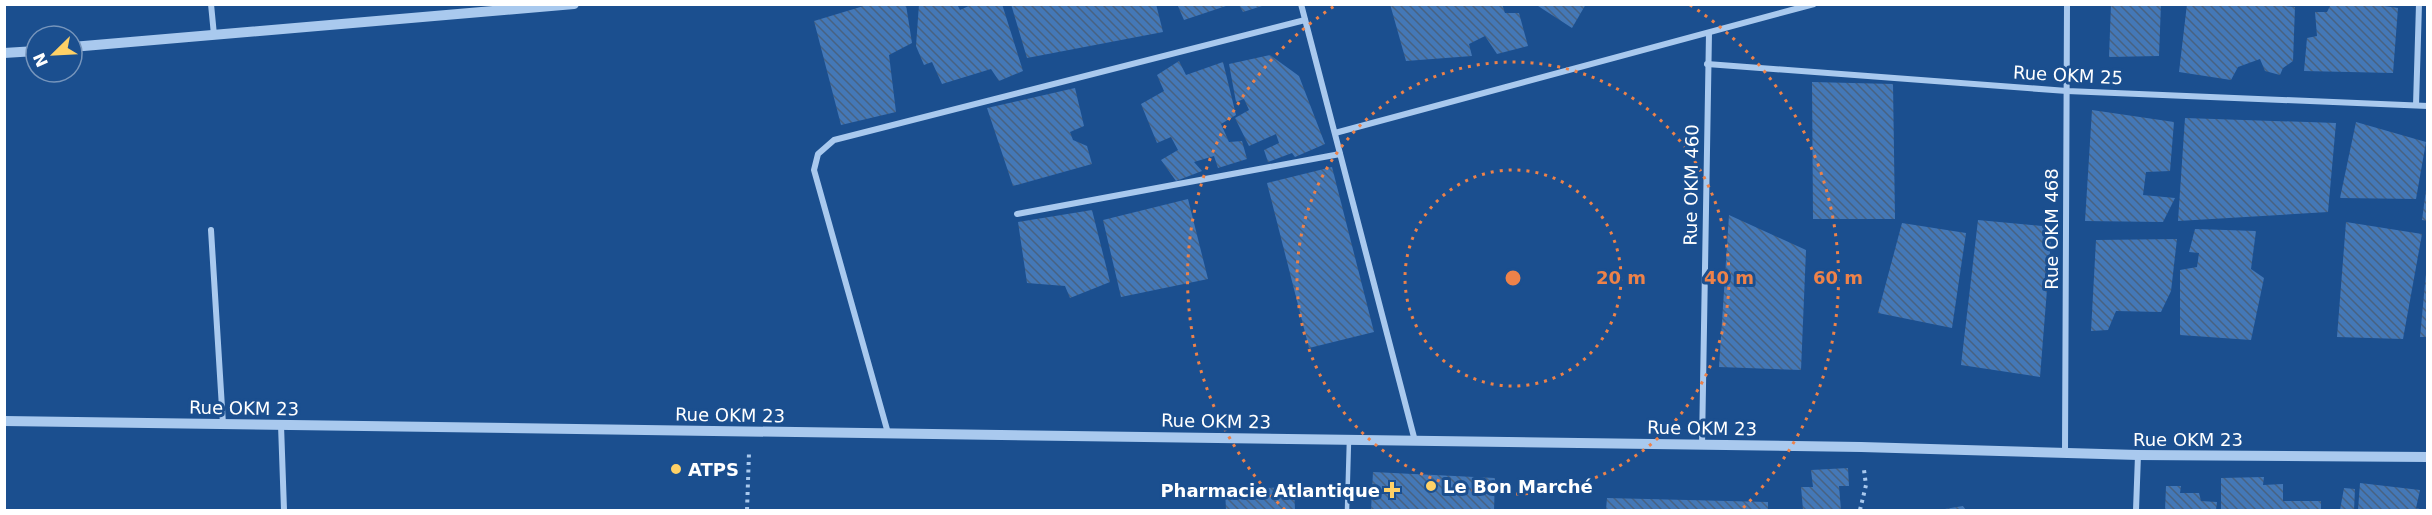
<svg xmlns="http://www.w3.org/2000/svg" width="2432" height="515" font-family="'DejaVu Sans',sans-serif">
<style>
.building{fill:url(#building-back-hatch)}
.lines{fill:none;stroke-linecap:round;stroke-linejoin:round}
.path{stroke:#a9c9ee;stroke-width:4;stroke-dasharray:3 4.5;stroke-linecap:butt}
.service{stroke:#a9c9ee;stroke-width:4.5}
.minor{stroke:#a9c9ee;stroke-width:6}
.tertiary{stroke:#a9c9ee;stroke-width:10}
.ring{fill:none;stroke:#ee8249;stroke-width:3;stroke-dasharray:3 6}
.poi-dot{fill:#ffd166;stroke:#1b4f8f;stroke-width:2}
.labels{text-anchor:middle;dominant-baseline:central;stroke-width:6;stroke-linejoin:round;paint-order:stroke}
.street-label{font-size:18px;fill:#fff;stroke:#1b4f8f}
.poi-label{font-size:18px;font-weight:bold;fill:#fff;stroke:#1b4f8f;text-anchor:start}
.centre{fill:#ee8249;stroke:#1b4f8f;stroke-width:3}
.ring-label{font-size:18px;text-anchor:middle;font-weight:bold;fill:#ee8249;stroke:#1b4f8f;stroke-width:6;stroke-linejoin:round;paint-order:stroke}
</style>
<defs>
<pattern id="building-back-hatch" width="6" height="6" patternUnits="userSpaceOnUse" patternTransform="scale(1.5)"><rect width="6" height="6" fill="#4478b7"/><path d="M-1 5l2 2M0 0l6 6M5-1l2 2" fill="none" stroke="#486282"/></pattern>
</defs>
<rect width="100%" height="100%" fill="#1b4f8f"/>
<g class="building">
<polygon points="919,4 957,4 960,10 973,4 1002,4 1023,71 999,81 991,69 942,84 932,62 924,65 916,46"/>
<polygon points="1011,4 1156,4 1163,32 1027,58"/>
<polygon points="1177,4 1229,4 1229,5 1184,20"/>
<polygon points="1390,4 1502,4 1505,13 1519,13 1528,46 1497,54 1485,36 1469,44 1472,56 1406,61"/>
<polygon points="1535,4 1586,4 1572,28"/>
<polygon points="2111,4 2161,4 2159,56 2109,57"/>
<polygon points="2187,4 2262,4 2295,7 2293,61 2283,68 2280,75 2265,71 2260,59 2238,67 2231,80 2179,72"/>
<polygon points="2331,4 2370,4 2398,8 2393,73 2304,71 2307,38 2317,36 2315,12 2327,12"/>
<polygon points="867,5 906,5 912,43 889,55 896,112 841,125 814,21"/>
<polygon points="1239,5 1265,5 1243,12"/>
<polygon points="1270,55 1299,76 1325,144 1295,157 1292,153 1268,162 1264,150 1279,143 1276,134 1249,146 1235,118 1249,110 1244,99 1236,102 1229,64"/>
<polygon points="1179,61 1186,75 1223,62 1236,115 1221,124 1229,142 1242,141 1247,159 1218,168 1214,156 1194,162 1202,171 1176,181 1161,160 1178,150 1171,137 1157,143 1141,104 1164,91 1157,75"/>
<polygon points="1812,82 1893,84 1895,219 1813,219"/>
<polygon points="1075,88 1084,126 1070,132 1073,140 1087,146 1092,164 1013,186 987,108"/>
<polygon points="2092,110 2174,122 2170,171 2146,172 2143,195 2175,198 2163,222 2085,221"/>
<polygon points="2185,118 2336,123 2328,212 2178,221"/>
<polygon points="2356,122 2426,142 2416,199 2340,198"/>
<polygon points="1332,167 1374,332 1309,348 1267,183"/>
<polygon points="2426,190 2428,190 2428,221 2422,220"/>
<polygon points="1188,199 1208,279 1121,297 1103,220"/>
<polygon points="1092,210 1110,282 1070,298 1065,286 1027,283 1018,222"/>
<polygon points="1729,215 1806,250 1801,370 1719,367"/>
<polygon points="1978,220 2052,227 2040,377 1961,365"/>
<polygon points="2346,222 2422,234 2403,339 2337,337"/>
<polygon points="1902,223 1966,233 1952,328 1878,313"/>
<polygon points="2195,229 2256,231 2251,269 2264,278 2251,340 2180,335 2180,270 2197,267 2199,253 2189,252"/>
<polygon points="2177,239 2171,291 2161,312 2116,311 2108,330 2091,331 2096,240"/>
<polygon points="2426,273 2428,273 2428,337 2420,337"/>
<polygon points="1848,468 1849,486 1839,486 1841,510 1803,510 1801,487 1813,487 1811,470"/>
<polygon points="1373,472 1495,478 1494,510 1371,510"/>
<polygon points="2264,477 2263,485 2283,484 2283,501 2321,501 2321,510 2221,510 2221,478"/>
<polygon points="2360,483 2420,490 2416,508 2424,510 2358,510"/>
<polygon points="2166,486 2181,486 2180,493 2199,493 2201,501 2217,502 2216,510 2165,510"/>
<polygon points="1294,487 1295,510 1226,510 1225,489"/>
<polygon points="2344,488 2355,489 2354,510 2340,510"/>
<polygon points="1607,498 1768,502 1768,510 1606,510"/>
<polygon points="1963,506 1966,510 1945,510 1945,509"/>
</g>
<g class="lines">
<g class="path">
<polyline points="747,510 749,453"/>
<polyline points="1860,510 1866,485 1864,470"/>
</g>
<polyline class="service" points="1347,510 1349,440"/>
<g class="minor">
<polyline points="211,4 214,35"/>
<polyline points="1301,4 1415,441"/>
<polyline points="1707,64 2067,91 2428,106"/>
<polyline points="2416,105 2419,4"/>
<polyline points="1335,133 1814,4"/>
<polyline points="1017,214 1340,154"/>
<polyline points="211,230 223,424"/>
<polyline points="281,425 284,510"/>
<polyline points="888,433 814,170 818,154 834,140 1305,20"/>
<polyline points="1702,445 1709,33"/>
<polyline points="2065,453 2067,4"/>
<polyline points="2136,510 2138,455"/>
</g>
<g class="tertiary">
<polyline points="72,47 574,4"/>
<polyline points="4,53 36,51"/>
<polyline points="4,421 1861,447 2138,455 2428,457"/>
</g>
</g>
<g class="ring">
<circle cx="1513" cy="278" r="108"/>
<circle cx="1513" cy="278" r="216"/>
<path d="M1285 510A325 325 0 0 1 1336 5M1690 5A325 325 0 0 1 1741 510"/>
</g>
<g class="poi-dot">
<circle cx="676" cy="469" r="6"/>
<circle cx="1431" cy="486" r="6"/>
<path d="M1389 481h6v6h6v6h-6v6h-6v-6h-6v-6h6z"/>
</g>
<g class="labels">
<g class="street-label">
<text transform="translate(2068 75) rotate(3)">Rue OKM 25</text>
<text transform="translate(1691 185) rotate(-89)">Rue OKM 460</text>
<text transform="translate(2051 229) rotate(-90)">Rue OKM 468</text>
<text transform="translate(244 408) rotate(1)">Rue OKM 23</text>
<text transform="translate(730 415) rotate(1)">Rue OKM 23</text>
<text transform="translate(1216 421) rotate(1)">Rue OKM 23</text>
<text transform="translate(1702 428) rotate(1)">Rue OKM 23</text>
<text x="2188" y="439">Rue OKM 23</text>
</g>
<g class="poi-label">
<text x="688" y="469">ATPS</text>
<text x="1443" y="486">Le Bon Marché</text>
<text x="1380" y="490" text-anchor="end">Pharmacie Atlantique</text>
</g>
</g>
<circle cx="1513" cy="278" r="9" class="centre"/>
<g class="ring-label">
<text x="1621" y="284">20 m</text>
<text x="1729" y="284">40 m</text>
<text x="1838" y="284">60 m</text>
</g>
<rect width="2432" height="515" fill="none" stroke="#ffffff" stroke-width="12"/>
<g transform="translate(54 54) rotate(246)"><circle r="28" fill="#1b4f8f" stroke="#7695bc" stroke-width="1.5"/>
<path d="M0-4.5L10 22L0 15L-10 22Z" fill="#ffd166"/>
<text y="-9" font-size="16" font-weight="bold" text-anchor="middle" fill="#ffffff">N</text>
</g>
</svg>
